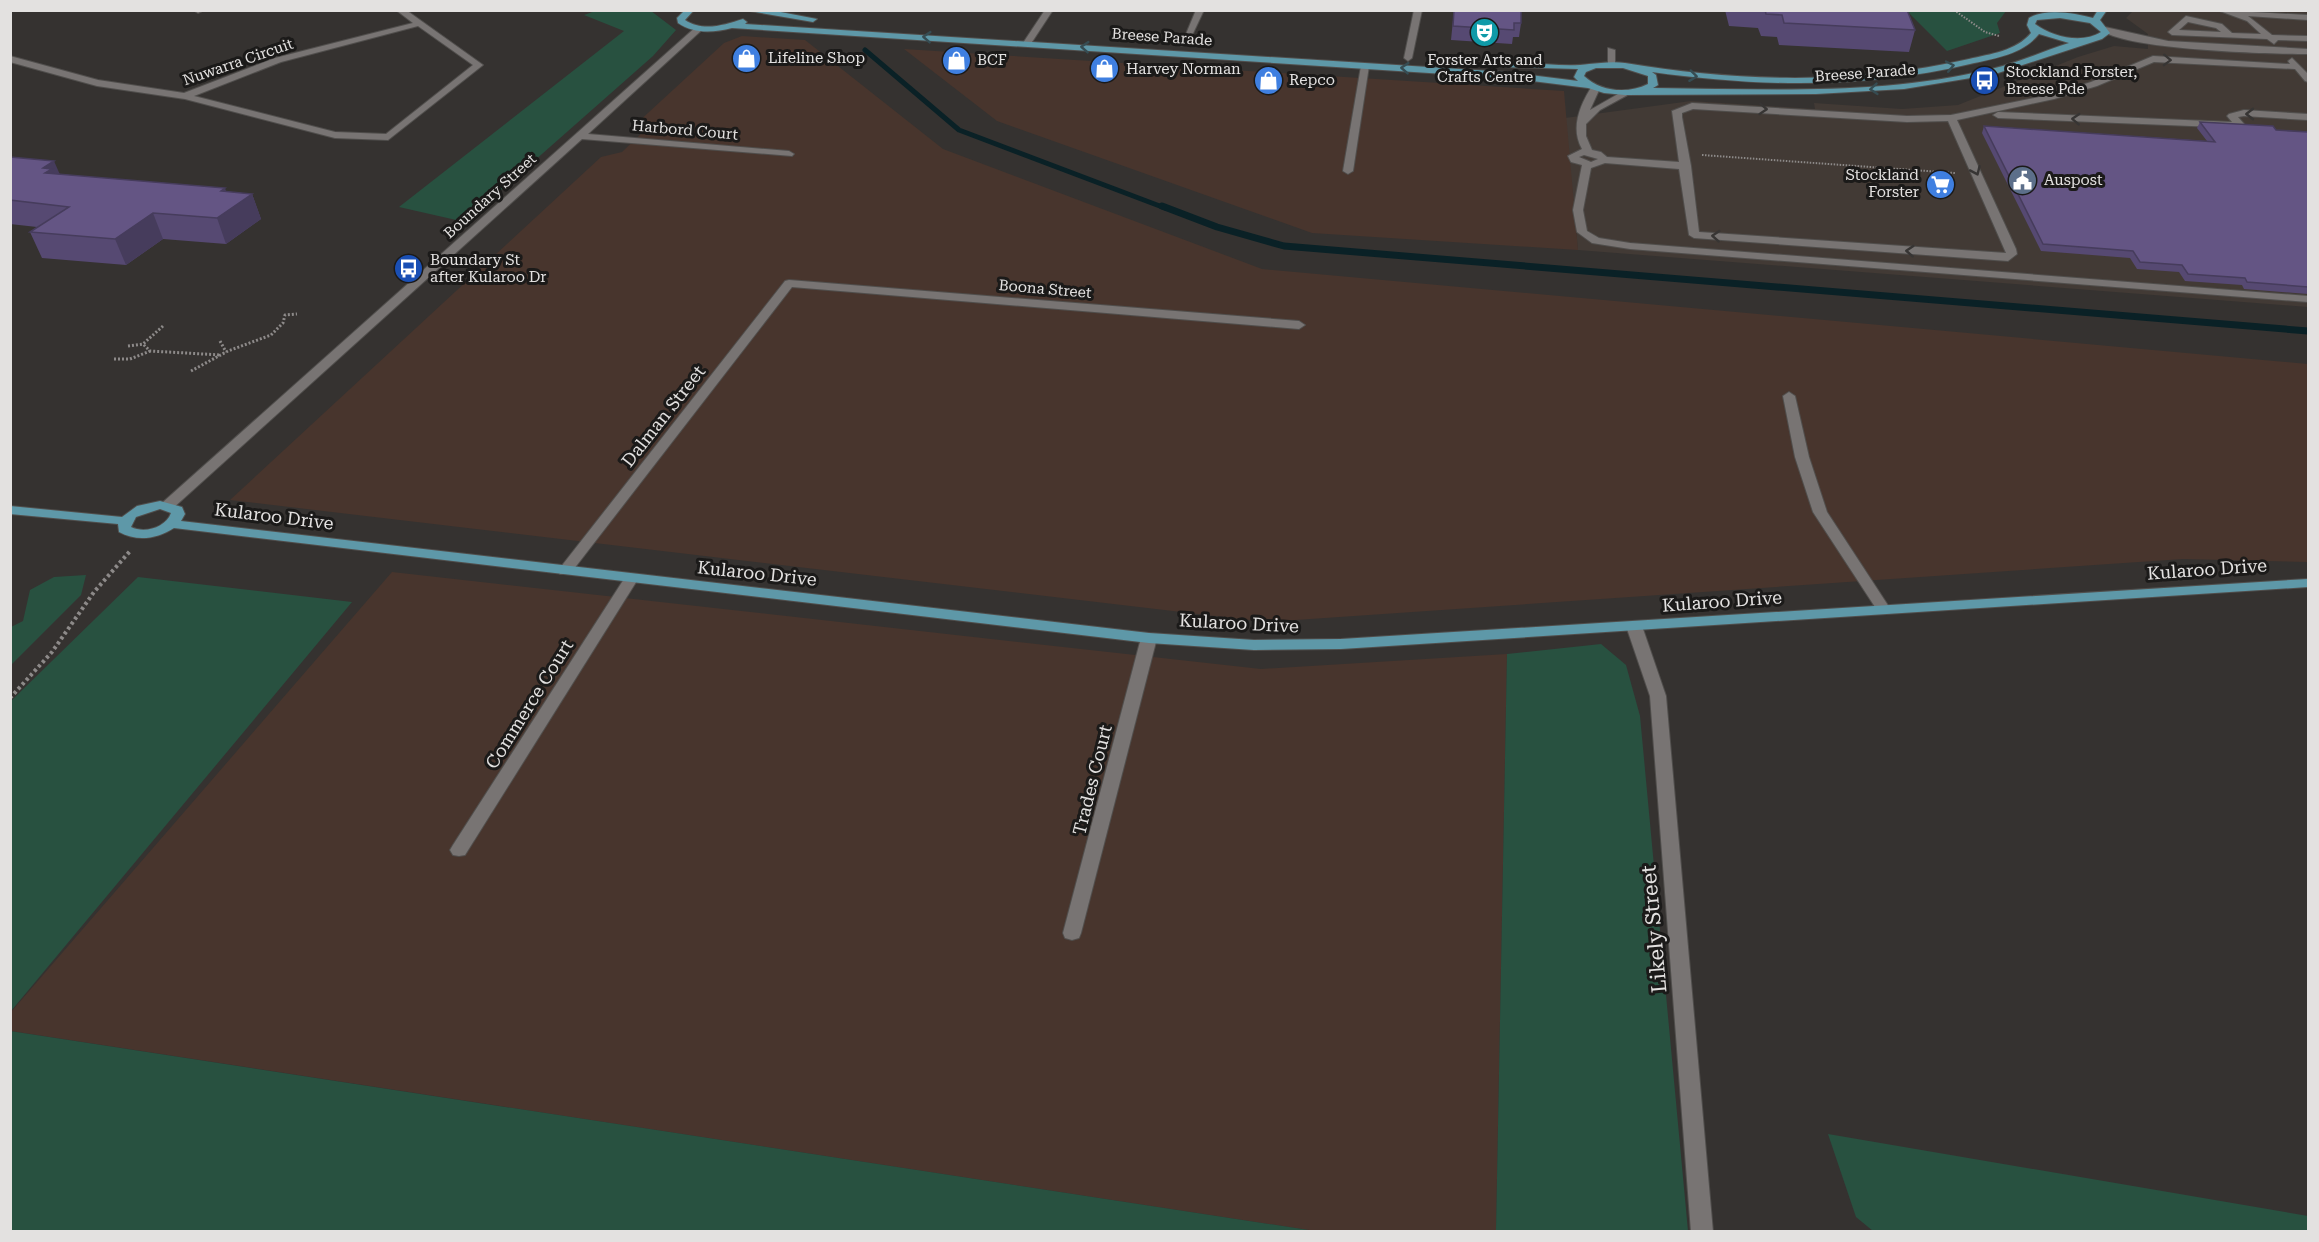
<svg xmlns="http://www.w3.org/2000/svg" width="2319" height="1242" font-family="'Roboto Serif',serif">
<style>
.built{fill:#423a35}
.industrial{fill:#48352d}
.green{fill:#285140}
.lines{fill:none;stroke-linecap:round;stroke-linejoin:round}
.stream-far1{stroke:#0a2126;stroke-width:5}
.stream{stroke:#0a2126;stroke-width:7}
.minor-casing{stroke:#504e4c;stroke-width:2}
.major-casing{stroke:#504e4c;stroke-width:2}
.path-far2{stroke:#8d8a89;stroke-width:2;stroke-dasharray:1.5 1.5;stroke-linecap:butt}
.path-far1{stroke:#8d8a89;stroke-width:3;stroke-dasharray:2 2;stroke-linecap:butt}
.path{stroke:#8d8a89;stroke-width:4;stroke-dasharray:3 3;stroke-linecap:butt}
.minor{fill:#787473;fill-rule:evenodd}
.major{fill:#5e98a8;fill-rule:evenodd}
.wall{fill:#564972}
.shaded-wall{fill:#463c5c}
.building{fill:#645584;stroke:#463c5c;stroke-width:1.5}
.oneway{stroke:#364c52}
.oneway2{stroke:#373534}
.labels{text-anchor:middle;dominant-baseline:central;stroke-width:6;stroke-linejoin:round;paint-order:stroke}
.far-street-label{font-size:15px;fill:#e3e1e0;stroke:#1b1a19}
.far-poi-label{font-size:15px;fill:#e3e1e0;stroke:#1b1a19;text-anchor:start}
.street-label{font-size:18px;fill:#e3e1e0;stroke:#1b1a19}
.near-street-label{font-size:21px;fill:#e3e1e0;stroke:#1b1a19}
</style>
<rect width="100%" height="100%" fill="#353230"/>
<polygon class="built" points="2133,11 2308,11 2308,307 1578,250 1565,118 1691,101 1815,109 1814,103 1902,109 1958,105 2078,57 2114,46 2148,49 2148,34 2126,18"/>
<g class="industrial">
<polygon points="742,36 805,40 943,149 1262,269 2308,364 2308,562 2183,559 1266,622 230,500 601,157 622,152 644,131 636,124 724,43"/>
<polygon points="904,49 1564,91 1578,250 1312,233 997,121"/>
<polygon points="392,572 1261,669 1507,654 1496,1231 1315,1231 11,1031 11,1012"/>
</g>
<g class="green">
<polygon points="598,10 651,11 676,30 653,56 465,222 399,207 624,31 584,15"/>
<polygon points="1907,11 2006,11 1997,23 2000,33 1947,51"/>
<polygon points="86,575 81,595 11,665 11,627 23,621 30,590 54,577"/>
<polygon points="138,577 352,602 11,1011 11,701"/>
<polygon points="1601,644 1626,665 1640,716 1688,1231 1496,1231 1507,654"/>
<polygon points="10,1031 1315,1231 11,1231"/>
<polygon points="1828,1134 2308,1216 2308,1231 1873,1231 1856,1217"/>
</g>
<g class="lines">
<polyline class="stream-far1" points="865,50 959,130 1165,208"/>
<polyline class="stream" points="1162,206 1217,227 1284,246 2308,331"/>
<defs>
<g id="minor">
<polygon points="193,10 202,10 202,11 198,13"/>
<path d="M396 10H406L483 65 388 140 335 138 185 99 97 86 10 62V56L98 80 184 93 275 58 413 23ZM418 26 473 65 386 134 335 132 194 96 281 62Z"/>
<polygon points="1045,10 1053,10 1030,45 1024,45 1023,43"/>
<polygon points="1196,10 1204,10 1188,44 1181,46"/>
<polygon points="1414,10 1422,10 1412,58 1408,61 1404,58"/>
<path d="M2217 10 2308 15V20L2248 16 2272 35 2308 36V41L2278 40 2274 44 2267 39 2172 35 2168 32 2186 16 2222 24 2232 33 2261 34 2247 21ZM2188 22 2216 28 2221 32 2179 30Z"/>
<polygon points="697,26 704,28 588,134 789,151 794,154 792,156 582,139 172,509 162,509 160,506 162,503"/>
<path d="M2105 27 2168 41 2308 49V54C2269 54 2127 50 2101 30Z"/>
<polygon points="1608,48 1615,50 1615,66 1608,64"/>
<path d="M2153 56 2290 64 2288 61 2292 58 2308 74V82L2305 81 2295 69 2154 62 2097 86 2054 99 1957 120 2016 249 2017 254 2008 261 1694 238 1689 235 1679 169 1605 163 1591 168 1583 210 1587 231 1599 238 1630 243 2308 296V302L1630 249 1592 243 1577 232 1573 210 1582 165 1571 162 1568 156 1582 149C1570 128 1580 105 1592 86L1600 88 1590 110 1625 90 1633 92 1600 110 1586 124V136L1592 150 1601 152 1607 157 1679 162 1672 111 1692 103 1907 116 1951 115 2049 95 2091 82ZM1693 109 1907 122 1948 121 2006 253 1699 232 1691 166 1682 117V113ZM1584 155 1598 159 1591 162 1579 157Z"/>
<polygon points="1365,63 1369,66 1353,171 1348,174 1343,171 1361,66"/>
<polygon points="2244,110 2308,114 2308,120 2244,116 2238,117 2245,125 2240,128 1998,118 1993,115 1998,112 2232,122 2227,116 2229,114"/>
<polygon points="789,280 1299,321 1305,325 1299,329 792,287 570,574 560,574 558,571 560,568 785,281"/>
<polygon points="1789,392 1795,396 1809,457 1827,512 1891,610 1889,613 1879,613 1813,512 1795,457 1783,396"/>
<polygon points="631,575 638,579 465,855 459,856 453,855 450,850 453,845 624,579"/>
<polygon points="1634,621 1642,626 1666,696 1713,1232 1691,1232 1650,696 1626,626"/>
<polygon points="1149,633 1157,638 1081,933 1079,938 1072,940 1065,938 1063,933 1141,638"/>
</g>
<g id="major">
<path d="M685 10H694L685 20C703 32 724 25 743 19L747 22 745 24 1507 72 1578 81 1574 77 1578 69 1502 67 1498 64 1502 61C1526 62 1567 68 1589 64 1600 63 1613 61 1625 63 1738 82 1856 85 1969 59 1990 54 2016 51 2031 33L2027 25 2029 18C2045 8 2075 13 2093 18L2098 10H2107L2100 20 2110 33 2102 39 1995 74 1904 89 1816 94 1625 95 1604 93 1588 88 1507 78 732 28C713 33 694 34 678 23L677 18ZM2060 18 2090 23 2101 32C2082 44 2053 37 2035 24L2037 20ZM2039 34 2069 43C2043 51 2018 63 1991 69 1881 96 1766 89 1653 88L1658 85 1656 75 1652 72C1758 87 1865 89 1970 64 1995 58 2022 55 2039 34ZM1596 68H1623L1648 76V84C1628 94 1601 92 1584 76L1586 72Z"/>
<polygon points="744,10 770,10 817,19 813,22"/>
<path d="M160 501 182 507 185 514 181 521 1149 633 1254 640 1341 639 2308 579V587L1341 649 1254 650 1149 643 174 528C157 539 137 542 119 532L118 524 10 514V506L122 517 137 506ZM160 509 171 513C166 527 145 534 131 527L136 517Z"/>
</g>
</defs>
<use href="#minor" class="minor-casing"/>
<use href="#major" class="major-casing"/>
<g class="path-far2">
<polyline points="1954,10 1985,32 1999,36"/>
<polyline points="1702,155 1955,173"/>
</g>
<g class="path-far1">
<polyline points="163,326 143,344 150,351 221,355"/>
<polyline points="220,341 226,352"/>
<polyline points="128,346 143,344"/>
<polyline points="114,359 130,359 150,351"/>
<polyline points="191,371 228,351 271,335 283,323 285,315 297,314"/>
</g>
<polyline class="path" points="10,698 52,652 94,592 131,550"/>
<use href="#minor" class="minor"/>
<use href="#major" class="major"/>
</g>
<g class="wall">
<polygon points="1454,10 1521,23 1519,37 1513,37 1512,44 1451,40"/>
<polygon points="1725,10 1907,10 1915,30 1909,52 1779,45 1777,37 1761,36 1758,28 1729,26"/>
<polygon points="2200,122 2276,130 2308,132 2308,294 2244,289 2242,285 2185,281 2179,272 2137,269 2130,258 2041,251 1982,133 1984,126 2207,141 2197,128"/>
<polygon points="10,157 60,174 252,194 261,219 226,244 163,239 126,265 42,258 30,232 37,227 10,224"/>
</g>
<g class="shaded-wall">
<polygon points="54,161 65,186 56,198 43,168"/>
<polygon points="225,188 232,208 252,194 261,219 226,244 217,218 221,191"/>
<polygon points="153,213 163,239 126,265 115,239"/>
</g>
<g class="building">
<polygon points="1454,10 1521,10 1521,23 1514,23 1514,30 1453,26"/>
<polygon points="1765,10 1907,10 1915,30 1784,23 1782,15 1766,14"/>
<polygon points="2200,122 2273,126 2276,130 2308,132 2308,287 2247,282 2245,278 2188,274 2182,265 2140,262 2133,251 2043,244 1984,126 2215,142"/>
<polygon points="10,157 54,161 43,168 52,169 45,173 225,188 221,191 252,194 217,218 153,213 115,239 30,232 69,207 10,200"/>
</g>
<defs><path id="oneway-chevron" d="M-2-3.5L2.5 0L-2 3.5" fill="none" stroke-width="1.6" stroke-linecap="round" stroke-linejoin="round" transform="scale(1.5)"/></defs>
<g class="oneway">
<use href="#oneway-chevron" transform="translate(927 37) rotate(-176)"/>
<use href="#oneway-chevron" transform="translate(1085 47) rotate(-176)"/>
<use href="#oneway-chevron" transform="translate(1950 66) rotate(-12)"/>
<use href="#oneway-chevron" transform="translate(1405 68) rotate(-176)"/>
<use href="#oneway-chevron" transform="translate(1693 76) rotate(7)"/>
<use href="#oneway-chevron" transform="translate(1874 89) rotate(175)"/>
</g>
<g class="oneway2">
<use href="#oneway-chevron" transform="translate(2167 60) rotate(2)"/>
<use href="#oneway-chevron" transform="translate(1763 109) rotate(4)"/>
<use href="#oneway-chevron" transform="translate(2250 114) rotate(180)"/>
<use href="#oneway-chevron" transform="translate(2076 119) rotate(-177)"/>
<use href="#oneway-chevron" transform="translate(1976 171) rotate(66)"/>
<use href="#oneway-chevron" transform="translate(1716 236) rotate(-176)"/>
<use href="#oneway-chevron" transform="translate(1910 251) rotate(-176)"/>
</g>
<defs>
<symbol id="theatre-disc" viewBox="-11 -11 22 22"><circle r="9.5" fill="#0f9aa8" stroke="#1b1a19"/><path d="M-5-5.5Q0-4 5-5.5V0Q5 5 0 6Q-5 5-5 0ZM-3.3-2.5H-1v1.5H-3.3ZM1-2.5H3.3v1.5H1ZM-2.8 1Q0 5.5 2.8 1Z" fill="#fff"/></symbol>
<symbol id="shop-disc" viewBox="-11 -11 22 22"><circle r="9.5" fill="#3f7fe0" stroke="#1b1a19"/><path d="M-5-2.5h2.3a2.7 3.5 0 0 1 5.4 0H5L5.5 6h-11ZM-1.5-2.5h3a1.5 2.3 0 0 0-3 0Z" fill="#fff"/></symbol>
<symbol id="bus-disc" viewBox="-11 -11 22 22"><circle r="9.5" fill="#1a4fb4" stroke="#1b1a19"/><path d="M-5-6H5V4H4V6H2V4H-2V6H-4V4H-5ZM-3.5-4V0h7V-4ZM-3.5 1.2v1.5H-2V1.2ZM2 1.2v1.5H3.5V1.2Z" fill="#fff"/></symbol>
<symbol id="civic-disc" viewBox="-11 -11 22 22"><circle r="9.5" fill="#5c6f8a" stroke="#1b1a19"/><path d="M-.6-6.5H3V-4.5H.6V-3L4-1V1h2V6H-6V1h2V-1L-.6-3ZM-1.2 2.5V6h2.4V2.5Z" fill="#fff"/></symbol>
<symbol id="supermarket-disc" viewBox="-11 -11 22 22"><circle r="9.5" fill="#3f7fe0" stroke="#1b1a19"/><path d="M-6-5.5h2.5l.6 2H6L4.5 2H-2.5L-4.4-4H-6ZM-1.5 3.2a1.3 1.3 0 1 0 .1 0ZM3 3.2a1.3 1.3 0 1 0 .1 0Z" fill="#fff"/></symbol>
</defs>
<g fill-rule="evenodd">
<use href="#theatre-disc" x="1468" y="16" width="33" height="33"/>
<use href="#shop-disc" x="730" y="42" width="33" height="33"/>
<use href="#shop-disc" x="940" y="44" width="33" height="33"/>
<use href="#shop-disc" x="1088" y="52" width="33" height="33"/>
<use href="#shop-disc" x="1252" y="64" width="33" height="33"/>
<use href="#bus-disc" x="1968" y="64" width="33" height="33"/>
<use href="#civic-disc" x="2006" y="164" width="33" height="33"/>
<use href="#supermarket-disc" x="1924" y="168" width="33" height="33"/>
<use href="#bus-disc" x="392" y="252" width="33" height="33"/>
</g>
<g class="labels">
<g class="far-street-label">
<text transform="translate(1162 37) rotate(4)">Breese Parade</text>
<text transform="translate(238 62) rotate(-19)">Nuwarra Circuit</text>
<text transform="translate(1865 73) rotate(-4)">Breese Parade</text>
<text transform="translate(685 130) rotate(5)">Harbord Court</text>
<text transform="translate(490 196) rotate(-42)">Boundary Street</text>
<text transform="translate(1045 289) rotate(5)">Boona Street</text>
</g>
<g class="far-poi-label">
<text x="768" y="58">Lifeline Shop</text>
<text x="977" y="60">BCF</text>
<text x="1485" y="60" text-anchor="middle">Forster Arts and<tspan x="1485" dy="17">Crafts Centre</tspan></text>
<text x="1126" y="69">Harvey Norman</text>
<text x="2006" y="72">Stockland Forster,<tspan x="2006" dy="17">Breese Pde</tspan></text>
<text x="1289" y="80">Repco</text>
<text x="1919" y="175" text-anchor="end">Stockland<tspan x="1919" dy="17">Forster</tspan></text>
<text x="2044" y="180">Auspost</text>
<text x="430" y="260">Boundary St<tspan x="430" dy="17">after Kularoo Dr</tspan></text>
</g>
<g class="street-label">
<text transform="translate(663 416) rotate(-52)">Dalman Street</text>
<text transform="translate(274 516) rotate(7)">Kularoo Drive</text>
<text transform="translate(2207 569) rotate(-4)">Kularoo Drive</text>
<text transform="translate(757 573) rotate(6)">Kularoo Drive</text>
<text transform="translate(1722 601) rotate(-4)">Kularoo Drive</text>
<text transform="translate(1239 623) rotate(3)">Kularoo Drive</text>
<text transform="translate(529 704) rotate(-58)">Commerce Court</text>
<text transform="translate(1092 780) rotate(-76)">Trades Court</text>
</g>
<g class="near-street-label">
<text transform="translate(1654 929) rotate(-95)">Likely Street</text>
</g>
</g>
<rect width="2319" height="1242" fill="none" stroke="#e3e1e0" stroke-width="24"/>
</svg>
